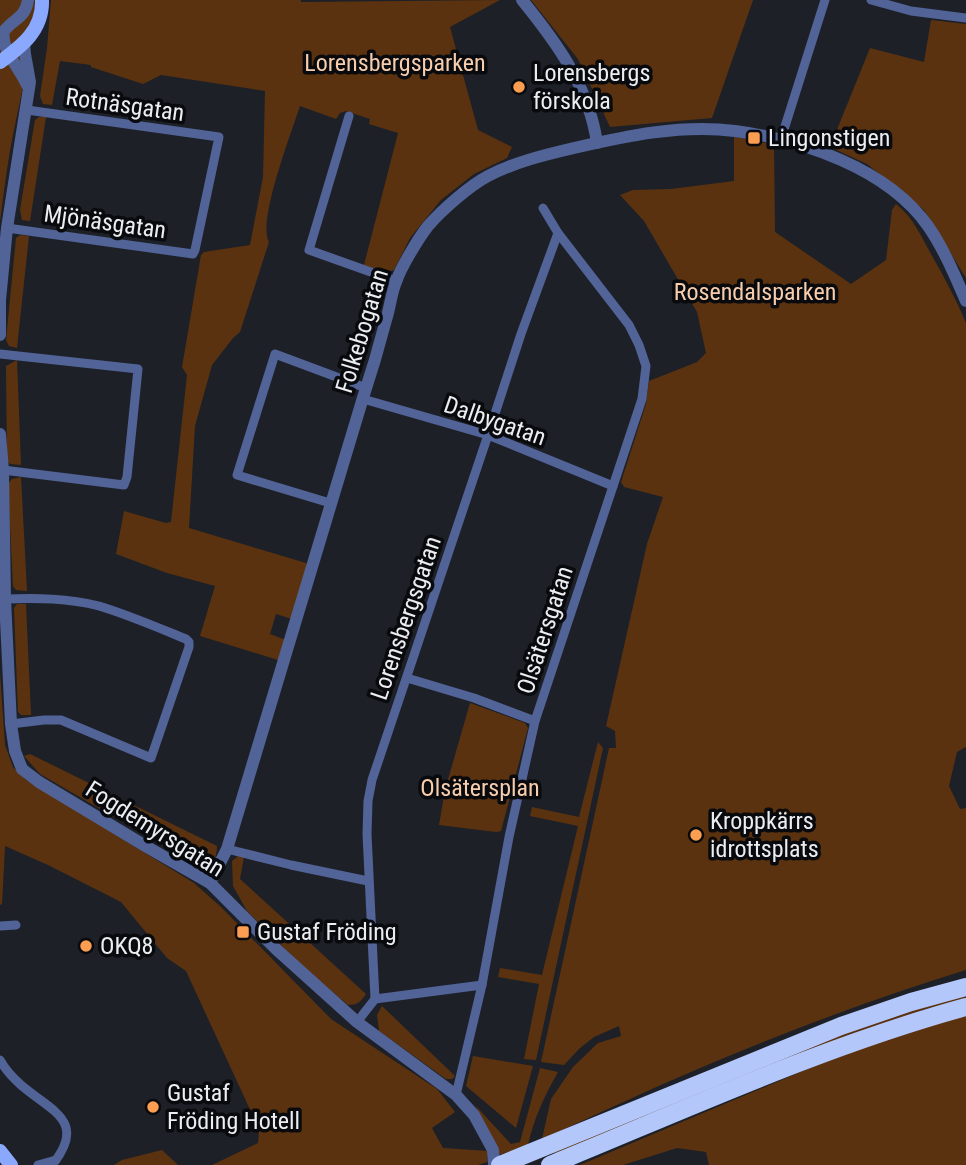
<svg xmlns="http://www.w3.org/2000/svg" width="966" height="1165" font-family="'Roboto Condensed',sans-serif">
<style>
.green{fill:#5b320f}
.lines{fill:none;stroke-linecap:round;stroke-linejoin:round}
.minor{stroke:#516397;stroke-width:9}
.tertiary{stroke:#516397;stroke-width:12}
.primary{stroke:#8aa8fd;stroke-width:14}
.motorway{stroke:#b3c7fa;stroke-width:18}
.poi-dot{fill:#fb9e51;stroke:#080a0d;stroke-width:2.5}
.labels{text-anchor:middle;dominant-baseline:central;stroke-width:7;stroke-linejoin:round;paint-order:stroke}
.park-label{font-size:24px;fill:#f7cdad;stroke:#080a0d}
.poi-label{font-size:24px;fill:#ebedf1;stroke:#080a0d;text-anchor:start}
.street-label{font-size:24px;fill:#ebedf1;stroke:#080a0d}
</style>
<rect width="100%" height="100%" fill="#1d2027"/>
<g class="green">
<path d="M0 0H35C33 51 19 101 10 151 6 174 3 198 0 222Z"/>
<path d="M51 0H301V2L500 0 450 27 478 130 512 147 507 158 474 174 441 200 410 238 394 270C384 274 373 268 364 265L398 133 369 124 370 119 346 111 340 113 336 119 300 106C292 131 257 222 269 242L240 332 233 338 212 365 195 426 189 528 306 563 307 566 292 619 276 614 270 634 286 640 278 660 200 636 215 586 167 573 116 554 124 511 166 523 171 522 187 375 182 367 201 255 204 252 250 245 263 177 265 91 161 75 143 84 91 67V65L60 61 52 105 43 104 40 96 47 48Z"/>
<polygon points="531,0 753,0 712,118 610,127 578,59"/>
<polygon points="931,20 966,24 966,278 924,210 867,164 832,148 834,137 870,48 924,62"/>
<polygon points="39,117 46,117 30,221 22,220 20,210 35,120"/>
<path d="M734 137 758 141V142L774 144 775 232 851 284 886 260 892 210 896 204C913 217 921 236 931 254 944 277 956 299 966 323V747L957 752 949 786 960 809 966 808V970C879 997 795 1028 712 1063 654 1087 598 1114 542 1139L551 1099 573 1067 598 1043 621 1036 619 1026 594 1037 580 1048 564 1065 541 1062 609 748H616L615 731 606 726 647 544 663 497 624 487 621 482 646 404 649 381 697 362 706 353 697 312 644 221 620 195 633 190 671 189 734 181Z"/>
<polygon points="20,235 29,236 17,348 9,346 6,340 16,238"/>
<polygon points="17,360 21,465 10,464 7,461 6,366"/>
<polygon points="21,477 27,591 16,590 13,586 8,484 12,479"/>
<polygon points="17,604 26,604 31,715 21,715 18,712 14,608"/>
<polygon points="0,673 5,745 13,767 26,780 194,883 221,907 331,1019 437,1089 455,1112 432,1128 443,1148 488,1151 487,1162 478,1165 212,1165 258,1143 259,1129 186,971 167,958 121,902 48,865 5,846 2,904 0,905"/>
<polygon points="470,703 525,723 528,728 501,831 496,832 439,825 445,790"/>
<polygon points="598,742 603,748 536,1060 524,1059 539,984 498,977 500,968 542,975 578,826 530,816 532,807 579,817"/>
<path d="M30 754 217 846C216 864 212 868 195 864L40 774 24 756Z"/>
<path d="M238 856 244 857 240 879 366 994C361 1002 357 1005 348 1005L302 966 247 911 233 886 232 861Z"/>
<polygon points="966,991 966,999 927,1009 859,1032 555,1156 553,1150 833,1036"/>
<polygon points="382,1006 455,1076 452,1079 446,1079 379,1031 377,1015"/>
<polygon points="966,1013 966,1165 709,1165 706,1152 677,1148 623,1165 580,1165 831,1059"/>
<polygon points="473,1056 533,1066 516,1128 466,1086"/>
<path d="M540 1068 558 1072C545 1095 534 1118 528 1145L499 1155 492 1137 475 1105 511 1144 520 1142Z"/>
<polygon points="162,1150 178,1165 114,1165 122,1160"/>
</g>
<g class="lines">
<g class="minor">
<polyline points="871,0 911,11 966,18"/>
<polyline points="349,116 309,250 396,281"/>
<polyline points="781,139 825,0"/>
<polyline points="7,228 193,254 195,250 219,137 27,110"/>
<polyline points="0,354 138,369 127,477 124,485 3,470"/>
<polyline points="363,399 488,435 613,486"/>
<polyline points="330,503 237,475 275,354 366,388"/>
<path d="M5 599C37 598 68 598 99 606 126 614 159 628 186 639L189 642V647L151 758 61 720H44L11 724"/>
<polyline points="407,678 474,698 535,721"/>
<polyline points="227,849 291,865 368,881"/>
<polyline points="0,926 16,925"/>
<polyline points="375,999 482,985"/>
<polyline points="357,1022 375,999 367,834 368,801 372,780 488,435 521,334 558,233"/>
<path d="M0 1060C5 1069 13 1078 21 1085 51 1111 88 1121 52 1165"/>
<polyline points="456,1095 482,985 509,837 535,721 642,399 646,366 639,345 629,325 558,233 543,208"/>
<polyline points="38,1165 56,1160"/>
</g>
<g class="tertiary">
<path d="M522 0C557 43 589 87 597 143"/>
<path d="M27 85C20 68 0 49 4 31 14 18 25 19 28 0"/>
<polyline points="0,335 0,300 7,228 30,82 25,54 24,43"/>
<polyline points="0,434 3,470 5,599 11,724 15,751 22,769 39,782 147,847 210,883 276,949 357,1022 456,1095 474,1115 493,1150 494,1165"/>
<path d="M210 883 227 849C271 699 317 550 362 401 371 374 379 347 386 320 390 308 391 294 396 282 401 267 418 239 428 226 442 210 469 186 488 176 515 162 544 155 574 148 626 136 681 124 735 131 802 140 887 168 928 226 944 249 955 276 966 301"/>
</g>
<g class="primary">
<path d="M0 62C22 46 43 30 42 0"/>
<polyline points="0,1151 11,1165"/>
</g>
<g class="motorway">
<polyline points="500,1165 841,1026 911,1002 966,987"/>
<path d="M550 1165C687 1109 824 1046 966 1007"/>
</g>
</g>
<g class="poi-dot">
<circle cx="519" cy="87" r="7"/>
<rect x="747" y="131" width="14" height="14" rx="3.5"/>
<circle cx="696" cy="835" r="7"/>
<rect x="236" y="925" width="14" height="14" rx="3.5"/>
<circle cx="86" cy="946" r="7"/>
<circle cx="153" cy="1107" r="7"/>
</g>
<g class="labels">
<g class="park-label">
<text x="395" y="63">Lorensbergsparken</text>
<text x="755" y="292">Rosendalsparken</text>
<text x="480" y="788">Olsätersplan</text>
</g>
<g class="poi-label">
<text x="533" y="73">Lorensbergs<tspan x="533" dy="28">förskola</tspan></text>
<text x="768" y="138">Lingonstigen</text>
<text x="710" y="821">Kroppkärrs<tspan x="710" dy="28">idrottsplats</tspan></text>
<text x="257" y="932">Gustaf Fröding</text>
<text x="100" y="946">OKQ8</text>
<text x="167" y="1093">Gustaf<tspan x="167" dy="28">Fröding Hotell</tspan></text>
</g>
<g class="street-label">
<text transform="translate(125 105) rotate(8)">Rotnäsgatan</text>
<text transform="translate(105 222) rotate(8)">Mjönäsgatan</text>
<text transform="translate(362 331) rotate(-73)">Folkebogatan</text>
<text transform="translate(495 421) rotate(19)">Dalbygatan</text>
<text transform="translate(406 618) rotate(-71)">Lorensbergsgatan</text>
<text transform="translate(545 630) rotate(-72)">Olsätersgatan</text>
<text transform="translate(155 829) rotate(32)">Fogdemyrsgatan</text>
</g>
</g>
</svg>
